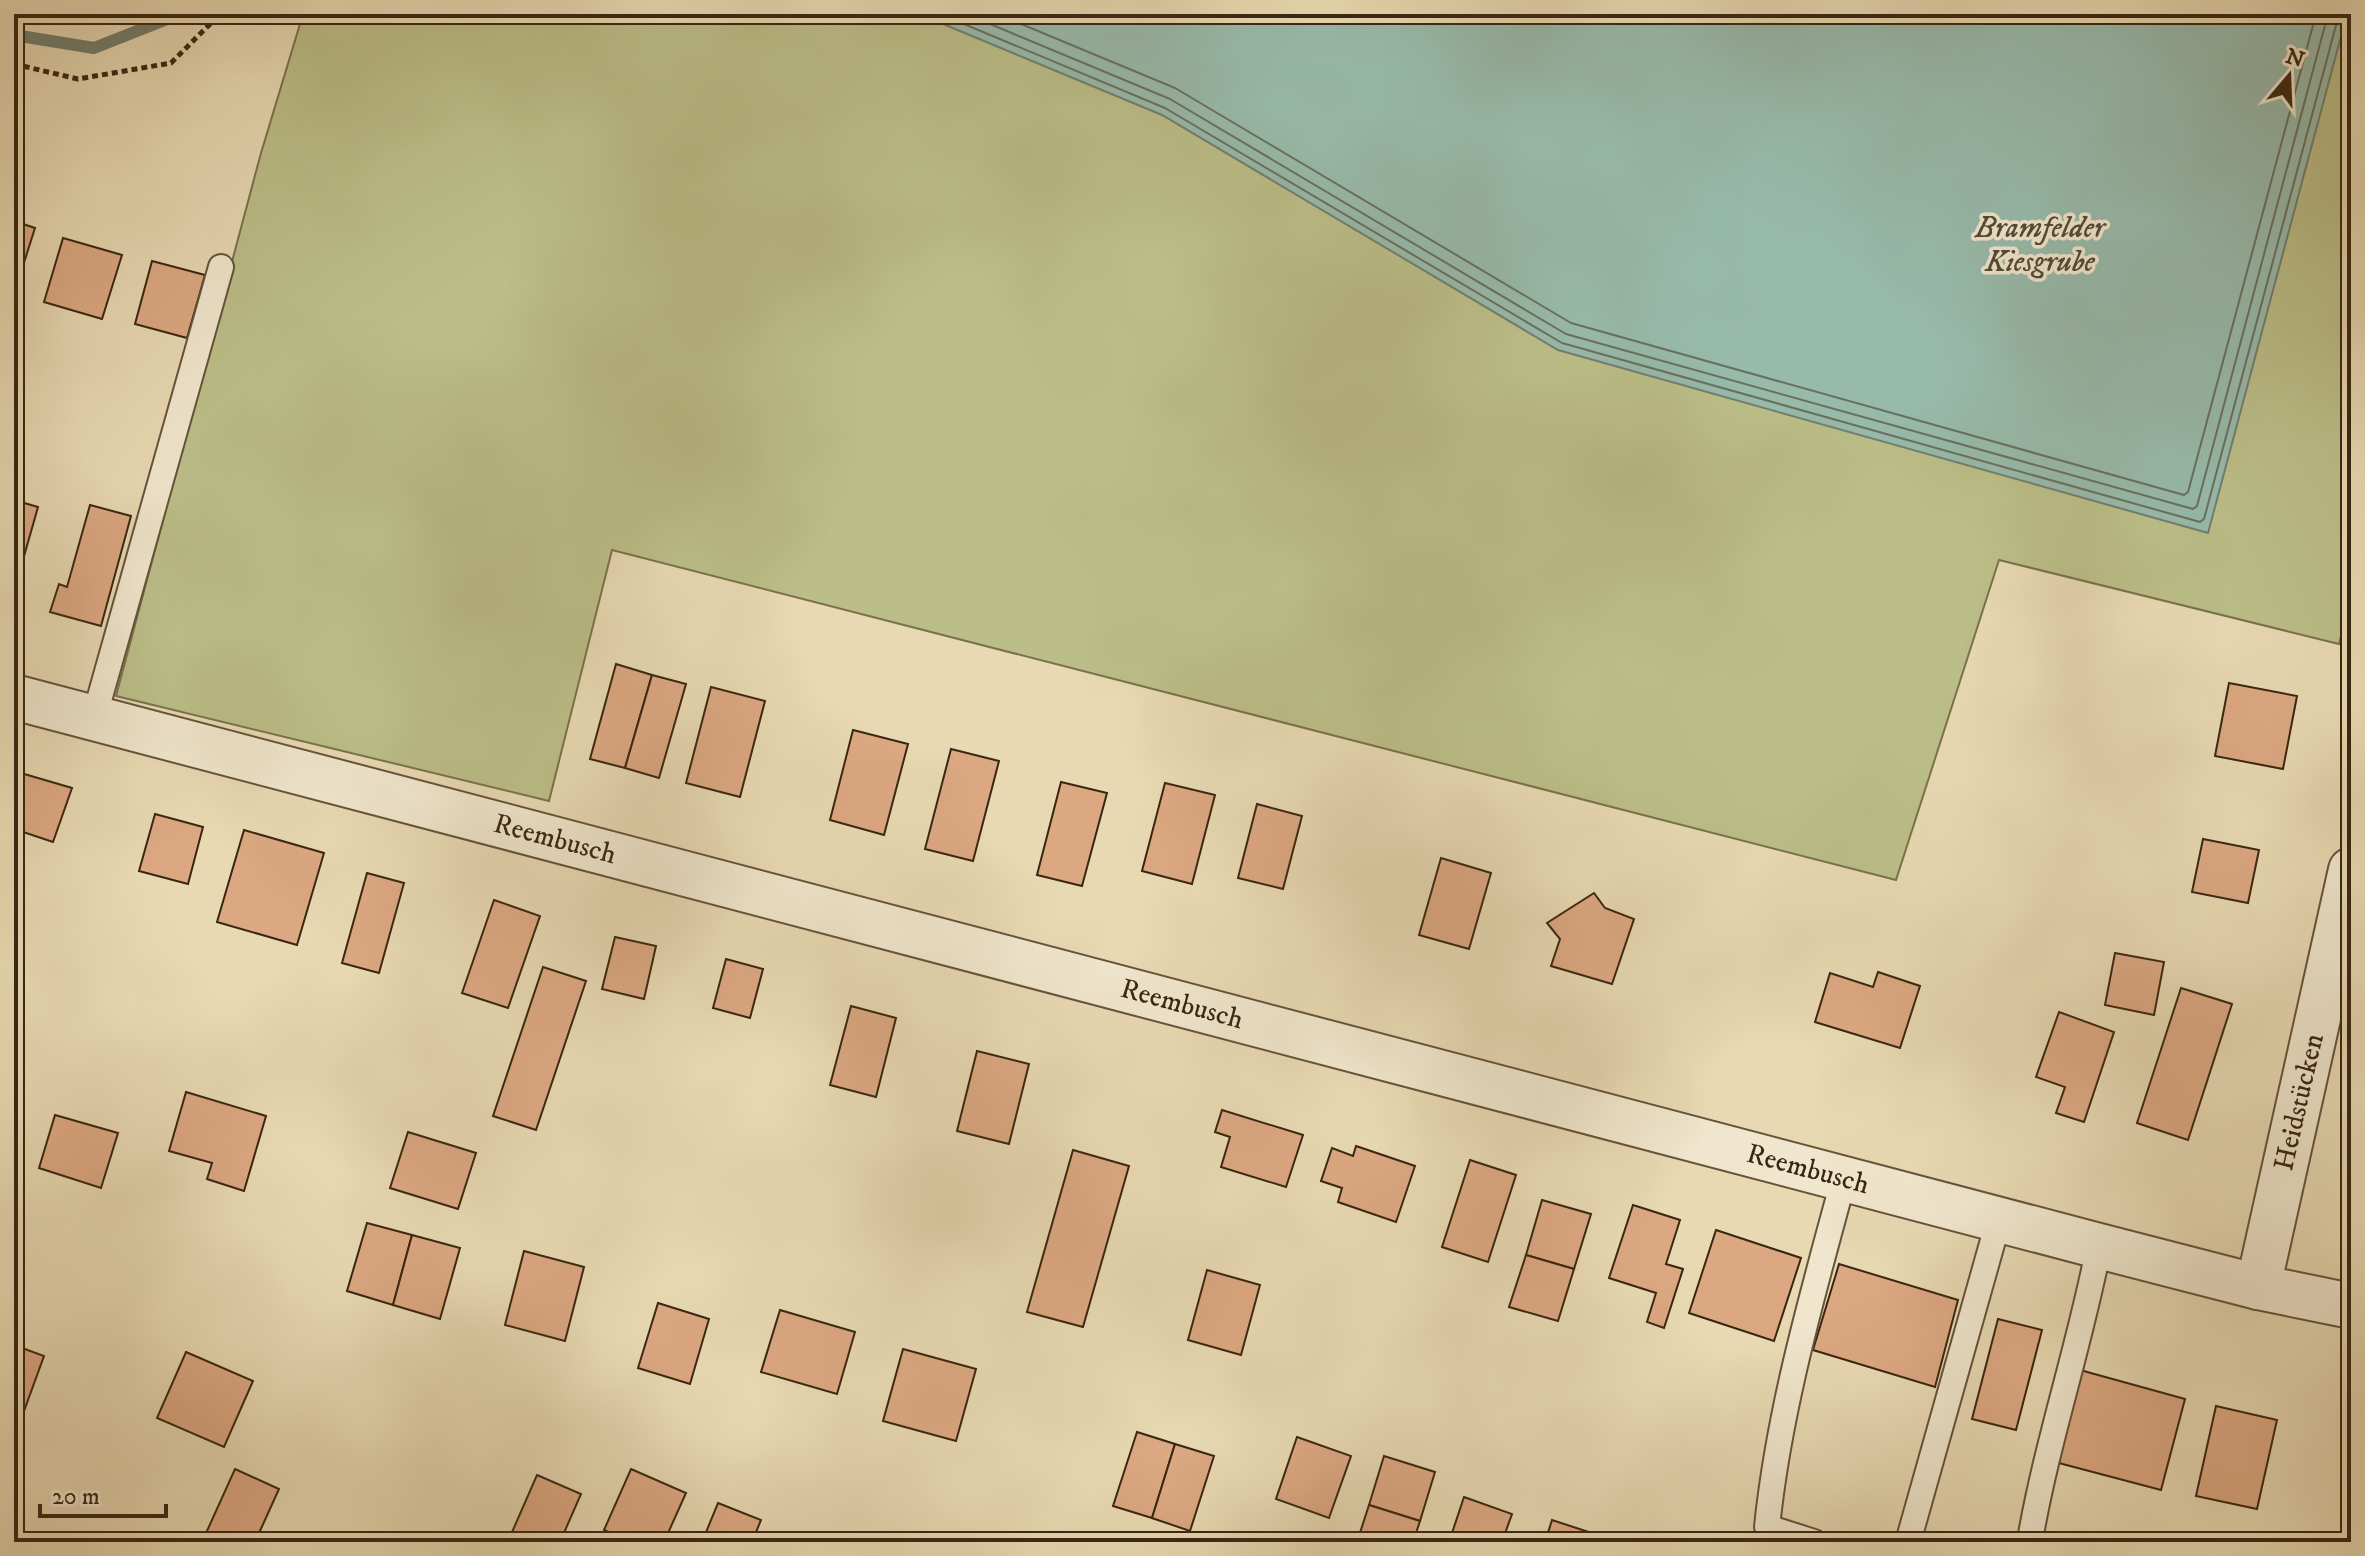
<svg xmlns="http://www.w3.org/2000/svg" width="2365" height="1556" font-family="'IM FELL DW Pica',serif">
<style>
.green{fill:#bbbe88;stroke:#7a724d;stroke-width:2}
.water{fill:#97baab;stroke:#717f6e;stroke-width:2}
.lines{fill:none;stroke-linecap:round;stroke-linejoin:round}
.shore{stroke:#68705e;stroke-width:2}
.stream{stroke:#717f6e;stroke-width:12}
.building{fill:#dca882;stroke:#392612;stroke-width:2}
.lane-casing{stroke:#65533a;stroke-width:28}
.street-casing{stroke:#65533a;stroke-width:48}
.path{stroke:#392612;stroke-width:5;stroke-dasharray:6 4;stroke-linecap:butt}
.lane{stroke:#f0e6cd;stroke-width:24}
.street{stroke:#f0e6cd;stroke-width:44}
.labels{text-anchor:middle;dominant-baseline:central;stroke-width:7;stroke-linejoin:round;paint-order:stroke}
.street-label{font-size:28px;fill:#392612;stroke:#f0e6cd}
.water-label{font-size:30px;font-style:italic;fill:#504b38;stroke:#f0e6cd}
</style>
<rect width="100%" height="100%" fill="#e8d9b2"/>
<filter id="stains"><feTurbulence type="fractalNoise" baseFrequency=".0025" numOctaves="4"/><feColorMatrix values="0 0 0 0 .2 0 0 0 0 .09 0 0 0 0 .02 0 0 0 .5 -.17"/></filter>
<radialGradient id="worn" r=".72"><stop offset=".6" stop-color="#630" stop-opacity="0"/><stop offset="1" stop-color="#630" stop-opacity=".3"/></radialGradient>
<polygon class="green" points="303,14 2351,14 2351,596 2339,644 1999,560 1896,880 612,550 549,801 116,696 261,153"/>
<polygon class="water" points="919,14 2347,14 2208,533 1558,350 1162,115"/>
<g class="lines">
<g class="shore">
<polyline points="940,14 1165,108 1562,343 2200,522 2204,519 2339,14"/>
<polyline points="966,14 1170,99 1566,334 2193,509 2197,506 2328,14"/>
<polyline points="997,14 1175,88 1571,323 2184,495 2188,492 2316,14"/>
</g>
<polyline class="stream" points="14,35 94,48 180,14"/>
</g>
<g class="building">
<polygon points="14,221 35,228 14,294"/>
<polygon points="63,238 122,255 102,319 44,302"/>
<polygon points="152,261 205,275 187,338 135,324"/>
<polygon points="14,500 38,507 17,581 14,580"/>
<polygon points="90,505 131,516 101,626 50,612 59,584 67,587"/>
<polygon points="616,664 652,675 625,768 590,759"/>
<polygon points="652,675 686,684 659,778 625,768"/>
<polygon points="2229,683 2297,696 2283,769 2215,756"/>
<polygon points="711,687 765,701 740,797 686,783"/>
<polygon points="853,730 908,744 884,835 830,820"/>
<polygon points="951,749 999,761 973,861 925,849"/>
<polygon points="14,771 72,788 53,842 14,829"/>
<polygon points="1061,782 1107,793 1082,886 1037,875"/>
<polygon points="1165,783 1215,795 1192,884 1142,871"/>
<polygon points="1257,804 1302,816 1283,889 1238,878"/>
<polygon points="155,814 203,827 188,884 139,871"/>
<polygon points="244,830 324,853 297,945 217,922"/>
<polygon points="2203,839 2259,850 2248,903 2192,892"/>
<polygon points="1441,858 1491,873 1469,949 1419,935"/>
<polygon points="367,873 404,883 379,973 342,963"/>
<polygon points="1594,893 1605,908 1634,919 1612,984 1551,966 1560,939 1547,923"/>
<polygon points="494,900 540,916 508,1008 462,993"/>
<polygon points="615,937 656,946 644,999 602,989"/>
<polygon points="2115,953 2164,962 2154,1015 2105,1005"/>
<polygon points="726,959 763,969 750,1018 713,1008"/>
<polygon points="543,967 586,981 536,1130 493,1116"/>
<polygon points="1878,972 1920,986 1900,1048 1815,1022 1830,973 1873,987"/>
<polygon points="2181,988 2232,1004 2188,1140 2137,1123"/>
<polygon points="851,1006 896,1018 876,1097 830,1085"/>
<polygon points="2059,1012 2114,1032 2084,1122 2056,1113 2065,1087 2036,1077"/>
<polygon points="977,1051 1029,1064 1009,1144 957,1131"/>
<polygon points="186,1092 266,1116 244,1191 207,1179 212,1163 169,1151"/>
<polygon points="1222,1110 1303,1135 1286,1187 1221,1167 1230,1137 1215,1132"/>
<polygon points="55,1115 118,1133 101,1188 39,1168"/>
<polygon points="408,1132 476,1153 458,1209 390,1188"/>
<polygon points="1356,1146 1415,1166 1396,1222 1338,1202 1342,1188 1321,1181 1332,1148 1353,1156"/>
<polygon points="1073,1150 1129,1166 1083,1327 1027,1312"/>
<polygon points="1470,1160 1516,1175 1488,1262 1442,1247"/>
<polygon points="1542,1200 1591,1214 1574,1269 1526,1255"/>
<polygon points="1633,1205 1680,1220 1666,1264 1683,1269 1664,1328 1647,1322 1656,1293 1609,1278"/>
<polygon points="367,1223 412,1235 393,1305 347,1291"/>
<polygon points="1716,1230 1801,1258 1774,1341 1689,1313"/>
<polygon points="412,1235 460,1248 440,1319 393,1305"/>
<polygon points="524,1251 584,1267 565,1341 505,1325"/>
<polygon points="1526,1255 1574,1269 1558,1321 1509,1307"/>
<polygon points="1839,1264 1958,1300 1935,1387 1813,1350"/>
<polygon points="1207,1270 1260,1285 1241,1355 1188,1340"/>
<polygon points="658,1303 709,1319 690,1384 638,1368"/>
<polygon points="780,1310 855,1332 837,1394 761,1372"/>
<polygon points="1998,1319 2042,1330 2016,1430 1972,1419"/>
<polygon points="14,1345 44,1356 20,1422 14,1420"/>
<polygon points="903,1349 976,1369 956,1441 883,1421"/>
<polygon points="186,1352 253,1381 224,1447 157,1418"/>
<polygon points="2080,1370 2185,1399 2161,1490 2055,1462"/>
<polygon points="2216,1406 2277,1420 2257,1509 2196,1496"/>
<polygon points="1137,1432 1175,1444 1152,1518 1113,1506"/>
<polygon points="1297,1437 1351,1456 1329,1518 1276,1499"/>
<polygon points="1175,1444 1214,1456 1190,1531 1152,1518"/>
<polygon points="1384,1456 1435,1472 1420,1521 1369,1505"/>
<polygon points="235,1469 279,1489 255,1542 202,1542"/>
<polygon points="631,1469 686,1493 664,1542 632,1542 604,1530"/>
<polygon points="537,1475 581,1494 560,1542 516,1542 509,1539"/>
<polygon points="1464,1497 1512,1514 1502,1542 1449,1542"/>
<polygon points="718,1503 761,1520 752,1542 702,1542"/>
<polygon points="1369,1505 1420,1521 1413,1542 1357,1542"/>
<polygon points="1552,1520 1610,1539 1609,1542 1545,1542"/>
</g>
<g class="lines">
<defs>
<g id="lane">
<polyline points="94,718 221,267"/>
<path d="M2030 1540C2047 1441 2080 1345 2099 1246"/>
<path d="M1814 1542 1767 1527C1779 1409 1813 1293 1844 1178"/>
<polyline points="1908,1542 1999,1219"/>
</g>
<g id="street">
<polyline points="14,697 2099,1246 2258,1287 2351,1306"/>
<polyline points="2258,1287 2351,870"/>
</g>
</defs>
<use href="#lane" class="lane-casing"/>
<use href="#street" class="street-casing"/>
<polyline class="path" points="14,64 78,79 171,63 220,14"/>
<use href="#lane" class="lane"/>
<use href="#street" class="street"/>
</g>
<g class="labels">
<g class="street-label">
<text transform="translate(555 839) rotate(15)">Reembusch</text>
<text transform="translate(1182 1004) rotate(15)">Reembusch</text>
<text transform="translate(2299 1102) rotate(-77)">Heidstücken</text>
<text transform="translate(1808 1169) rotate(15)">Reembusch</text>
</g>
<g class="water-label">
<text x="2040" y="228">Bramfelder<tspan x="2040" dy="34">Kiesgrube</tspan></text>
</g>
</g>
<rect width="2365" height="1556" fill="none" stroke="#e8d9b2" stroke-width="48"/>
<rect x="16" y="16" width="2333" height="1524" fill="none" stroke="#392612" stroke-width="4"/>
<rect x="24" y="24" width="2317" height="1508" fill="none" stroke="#392612" stroke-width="2"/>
<g transform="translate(2289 76) rotate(19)" stroke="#f0e6cd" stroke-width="6" paint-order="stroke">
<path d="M0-6L14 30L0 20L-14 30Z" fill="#392612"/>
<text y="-12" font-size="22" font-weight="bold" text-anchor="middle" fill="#392612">N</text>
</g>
<path d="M40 1504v12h126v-12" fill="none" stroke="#392612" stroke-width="4"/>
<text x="52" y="1504" font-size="24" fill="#392612" stroke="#f0e6cd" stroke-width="6" paint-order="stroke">20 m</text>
<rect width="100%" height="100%" filter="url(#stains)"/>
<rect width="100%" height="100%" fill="url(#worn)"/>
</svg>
